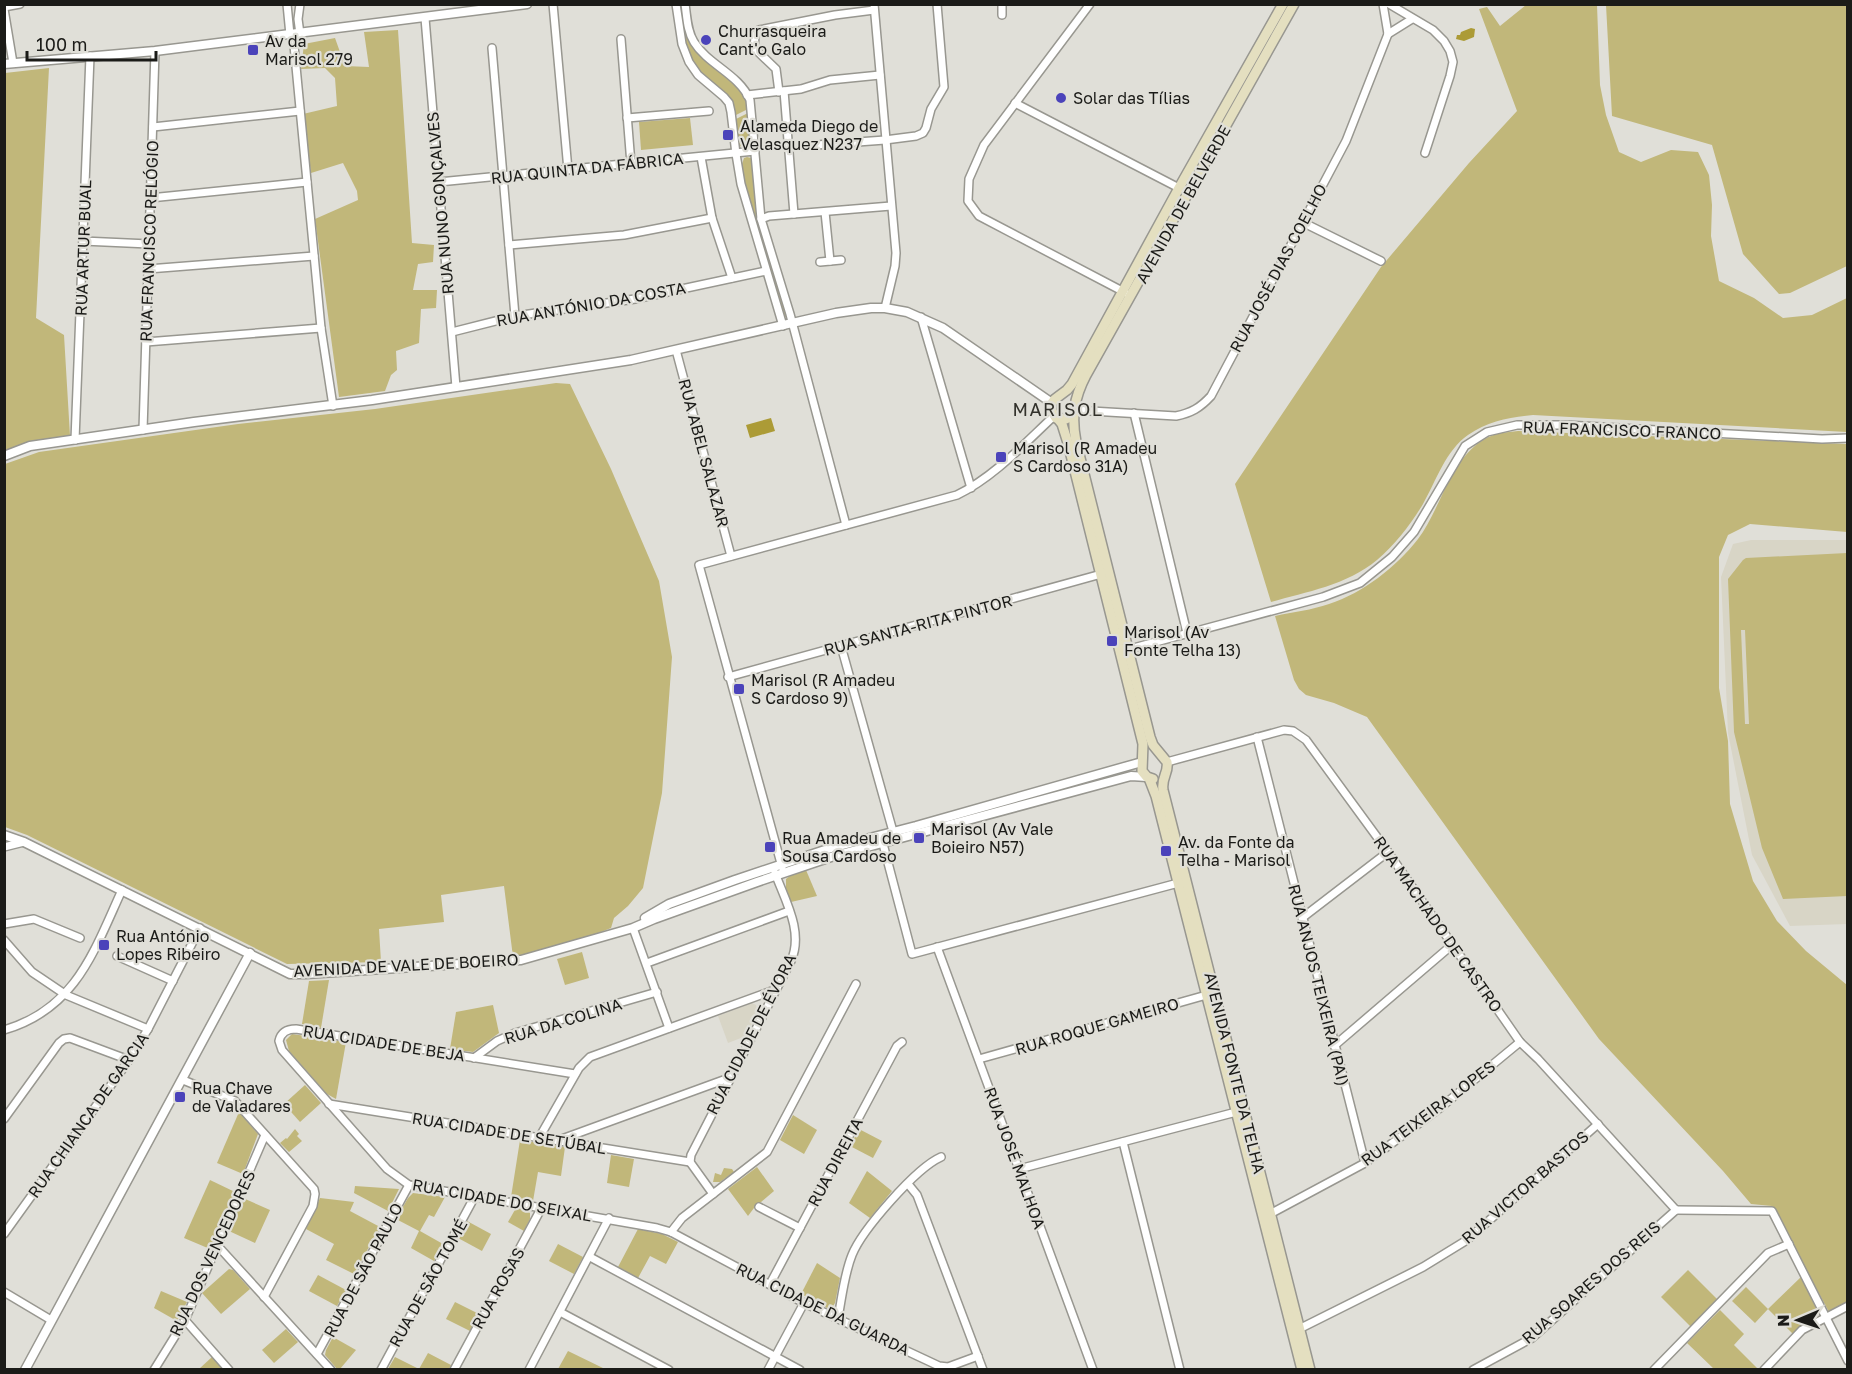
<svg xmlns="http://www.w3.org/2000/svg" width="1852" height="1374" font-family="'Golos Text',sans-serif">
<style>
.built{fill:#d8d5c6}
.green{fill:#c1b77a;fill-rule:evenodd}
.water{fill:#ac9b36}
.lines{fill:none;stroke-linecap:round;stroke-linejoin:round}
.minor-casing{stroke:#989790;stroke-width:10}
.tertiary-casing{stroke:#989790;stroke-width:11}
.secondary-casing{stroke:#989790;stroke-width:12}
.minor{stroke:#fff;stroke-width:7}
.tertiary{stroke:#fff;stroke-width:8}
.secondary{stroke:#e4dfc0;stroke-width:9}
.poi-dot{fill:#4b43ba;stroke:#e0dfd8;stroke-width:2}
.labels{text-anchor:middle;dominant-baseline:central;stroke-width:4.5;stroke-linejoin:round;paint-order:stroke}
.poi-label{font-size:16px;fill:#1b1b18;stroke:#e0dfd8;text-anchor:start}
.street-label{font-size:16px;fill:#1b1b18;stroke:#e0dfd8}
.neighbourhood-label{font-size:18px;letter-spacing:1.5px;fill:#32312b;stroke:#e0dfd8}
</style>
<rect width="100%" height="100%" fill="#e0dfd8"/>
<g class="built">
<polygon points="1751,540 1847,540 1847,924 1790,926 1752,855 1728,733 1721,577 1733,544"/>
<polygon points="752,1003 756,1005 758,1011 746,1036 728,1043 718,1016"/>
</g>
<g class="green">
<path d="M679 5H681C683 17 683 31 689 42 704 67 744 78 748 109L736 115C729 86 707 86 694 65 683 47 682 24 679 5Z"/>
<path d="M1526 5H1597L1600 85 1606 115 1619 152 1641 162 1671 150 1698 152 1709 175 1712 205 1711 236 1719 281 1754 298 1783 318 1812 315 1847 298V432L1533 415C1510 417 1488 421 1468 435 1446 450 1436 481 1423 504 1411 524 1395 545 1377 560 1347 585 1306 592 1271 602L1235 484 1381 267 1469 163 1517 111 1479 9 1487 7 1500 26Z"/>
<polygon points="1606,5 1847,5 1847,266 1790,293 1779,294 1743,254 1712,145 1612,116"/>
<polygon points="398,30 412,243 434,245 433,262 418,264 413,290 437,290 436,308 421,309 419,343 396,351 397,370 391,375 385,391 339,397 315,219 358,200 357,191 343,163 311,173 303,114 337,106 335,78 325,68 301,69 304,44 335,38 345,66 369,67 364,32"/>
<polygon points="49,68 36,318 64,335 70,436 26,445 5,453 5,73"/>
<polygon points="748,113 750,143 744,148 738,145 736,119"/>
<polygon points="690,118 693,145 641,150 639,122"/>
<polygon points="747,157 751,158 752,162 757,219 787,316 785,317 745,187 742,164 744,158"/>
<polygon points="556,383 570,384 611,469 659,581 672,657 662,793 643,888 628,906 614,918 611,928 576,942 513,957 504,886 441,895 444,922 379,929 381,962 287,964 27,835 5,827 5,464 39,452 238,424 375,409"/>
<path d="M1518 431 1847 444V532L1750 524 1728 535 1719 557V688L1728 741 1730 804 1753 881 1777 921 1806 951 1847 985V1302L1829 1312 1772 1206 1751 1204 1723 1171 1599 1039 1367 717 1334 703 1306 695 1299 689 1294 680 1275 616C1293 612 1312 610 1329 604 1363 593 1396 567 1418 539 1444 505 1452 445 1500 433 1506 432 1513 432 1518 431Z"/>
<path d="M1847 553V896L1783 899 1762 848 1734 732 1728 579 1743 560 1746 558ZM1741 630H1745L1749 724H1745Z"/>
<polygon points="806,870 817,896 791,902 786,888 786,879 791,875"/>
<polygon points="582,952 589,978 565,985 557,959"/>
<polygon points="329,980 321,1028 302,1024 309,981"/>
<polygon points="493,1005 499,1033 473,1052 450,1049 456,1012"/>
<polygon points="292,1034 346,1042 336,1099 327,1094 289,1051 286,1040"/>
<polygon points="305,1085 321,1103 300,1122 284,1104"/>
<polygon points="239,1112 258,1134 243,1174 217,1163"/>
<polygon points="793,1115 817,1130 804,1154 780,1140"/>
<polygon points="295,1129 299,1134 297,1136 302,1141 289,1152 280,1143 286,1138 287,1139"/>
<polygon points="859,1129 882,1141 873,1158 850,1146"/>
<polygon points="520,1140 565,1147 561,1176 538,1172 533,1201 511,1197"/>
<polygon points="611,1155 634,1159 629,1187 607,1183"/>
<polygon points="757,1167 774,1191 754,1208 748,1216 728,1189"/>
<polygon points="724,1168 732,1169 734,1172 720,1182 713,1182 715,1173 721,1175"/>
<polygon points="867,1171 892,1191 870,1218 849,1203"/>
<polygon points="210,1180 235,1192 210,1249 184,1238"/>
<polygon points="355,1186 399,1189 388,1211 354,1193"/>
<polygon points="413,1193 445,1197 434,1217 429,1215 420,1231 443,1244 434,1261 411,1248 419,1231 396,1219 408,1198"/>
<polygon points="243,1198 270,1210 255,1243 229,1231"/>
<polygon points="320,1198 354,1202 350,1211 380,1227 354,1274 326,1260 334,1244 306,1229"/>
<polygon points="516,1208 525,1210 530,1213 530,1219 524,1231 508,1222"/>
<polygon points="467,1221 491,1234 482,1251 458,1238"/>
<polygon points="638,1229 662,1234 678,1242 666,1264 650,1256 638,1278 618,1267"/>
<polygon points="558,1244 583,1257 574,1274 549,1261"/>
<polygon points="817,1263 840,1278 835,1303 832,1308 827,1308 801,1294"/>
<polygon points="229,1269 233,1270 250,1289 221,1314 202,1293"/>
<polygon points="1688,1270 1718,1300 1691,1327 1661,1297"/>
<polygon points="318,1275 346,1290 337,1306 309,1291"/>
<polygon points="1801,1277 1816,1308 1817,1314 1814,1319 1793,1334 1768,1309 1755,1323 1732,1301 1746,1287 1768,1309"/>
<polygon points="161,1291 187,1302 177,1321 154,1308"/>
<polygon points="455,1302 479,1314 470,1331 446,1319"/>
<polygon points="1720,1310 1744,1334 1734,1345 1758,1369 1714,1369 1687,1343"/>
<polygon points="286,1329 298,1342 274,1363 262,1350"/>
<polygon points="333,1337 356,1350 340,1369 337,1369 325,1355 326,1350"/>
<polygon points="568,1351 605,1369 558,1369"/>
<polygon points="428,1353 451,1365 449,1369 388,1369 395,1357 419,1369"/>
<polygon points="212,1357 223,1369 199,1369"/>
</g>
<g class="water">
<polygon points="1471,28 1475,29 1474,37 1464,41 1456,39 1457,35 1460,35 1461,32"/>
<polygon points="771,418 775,431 750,438 746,425"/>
</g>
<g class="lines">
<defs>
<g id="minor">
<polyline points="287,4 290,35"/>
<polyline points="553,4 568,170"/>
<polyline points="676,4 682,44 689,62 698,75 724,97 729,103 731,112 736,154 741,184 783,326"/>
<path d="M685 4C687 17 687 31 694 42 708 65 739 74 750 100L761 219 790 314 846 525"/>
<polyline points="874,4 896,253 895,266 885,308"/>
<polyline points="1002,4 1002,15"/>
<polyline points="1090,4 984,145 969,179 968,201 979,216 1126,293"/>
<polyline points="1389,4 1433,30 1444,41 1450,51 1453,62 1450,76 1425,153"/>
<polyline points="4,7 20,4"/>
<polyline points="4,9 13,63"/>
<polyline points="425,18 456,387"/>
<polyline points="300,34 298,19 300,4"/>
<polyline points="1388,34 1412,19"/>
<polyline points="293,35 321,328 333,406"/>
<polyline points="621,39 631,164"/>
<polyline points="492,48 515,316"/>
<polyline points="784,91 794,214"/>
<polyline points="779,92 776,69 754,48 755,36 759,30 835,15 874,10"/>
<polyline points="747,95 801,89 830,80 880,75"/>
<polyline points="1015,103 1179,188"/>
<polyline points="627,118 709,111"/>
<polyline points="153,127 300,111"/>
<polyline points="789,147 885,140 916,136 923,133 926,128 931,109 944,87 937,4"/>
<polyline points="701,157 712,218 732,278"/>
<polyline points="439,182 755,151"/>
<polyline points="150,198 307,182"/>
<polyline points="825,212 830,261"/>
<polyline points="761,219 769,216 891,206"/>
<polyline points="1302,222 1381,261"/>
<polyline points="83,241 149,244"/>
<polyline points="509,245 624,235 712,218"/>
<polyline points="820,262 841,260"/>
<polyline points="148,269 314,256"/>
<polyline points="921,317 971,488"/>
<polyline points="452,332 515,316 635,299 766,271"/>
<polyline points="146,342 321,328"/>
<polyline points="676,350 731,556"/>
<path d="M1074 410 1176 416C1191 413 1200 408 1211 396L1346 141 1388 34 1383 4"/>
<polyline points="1134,413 1187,633"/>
<polyline points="143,430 155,51"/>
<polyline points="75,440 90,56"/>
<polyline points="841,646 894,835"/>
<polyline points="1126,650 1323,597 1360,583 1392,557 1414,532 1465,446 1487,432 1517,425 1565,425 1822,439 1848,438"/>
<polyline points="728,677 1105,573"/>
<polyline points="1257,737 1365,1163"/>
<polyline points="1167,762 1284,730 1293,731 1306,740 1388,852 1520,1042 1538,1059 1676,1210"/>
<polyline points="882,840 912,954 1182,882"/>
<polyline points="4,847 24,842"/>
<path d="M782 867 699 565 957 495C994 477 1024 444 1054 416"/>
<polyline points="1302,918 1388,852"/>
<polyline points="4,924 34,919 80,938"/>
<polyline points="633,928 669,1028"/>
<polyline points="4,940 32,972 66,995 148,1029"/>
<polyline points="937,947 1093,1370"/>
<polyline points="117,956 173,981"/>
<polyline points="647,963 789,911"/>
<path d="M4 1030C76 1009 94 951 122 890"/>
<polyline points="1334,1046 1452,945"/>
<polyline points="474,1058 497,1041 515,1033 657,992"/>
<polyline points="979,1059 1210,994"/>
<path d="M575 1074 296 1029C287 1029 281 1032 279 1041L282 1050 387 1169 409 1185 657 1228 671 1232 804 1303 939 1366 948 1367 978 1356"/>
<polyline points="183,1080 235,1101 314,1189 315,1194 313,1206 264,1297"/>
<polyline points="329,1104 690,1162"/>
<polyline points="4,1119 59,1043 64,1039 70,1038 129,1060"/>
<polyline points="539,1138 579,1068 590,1057 777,989"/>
<polyline points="559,1140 729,1078"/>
<polyline points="1123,1142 1180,1370"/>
<polyline points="1019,1169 1240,1111"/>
<polyline points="908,1184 917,1195 983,1370"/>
<path d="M713 1194 690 1162 691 1155 791 961C804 932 785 900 775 873"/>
<polyline points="759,1207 800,1228"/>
<polyline points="1676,1210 1772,1211 1848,1361"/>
<polyline points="1270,1214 1365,1163 1440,1108 1520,1042"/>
<polyline points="671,1232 682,1218 767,1152 856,984"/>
<polyline points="4,1234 129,1060 148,1029 200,928"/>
<polyline points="217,1245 331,1370"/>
<polyline points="590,1257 800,1370"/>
<polyline points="770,1284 897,1046 902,1042"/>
<polyline points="4,1292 51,1320"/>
<polyline points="560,1312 669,1370"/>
<path d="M838 1318C842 1297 844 1275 852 1255 862 1230 916 1168 941 1157"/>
<polyline points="185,1320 229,1370"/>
<polyline points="1297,1330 1423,1267 1467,1240 1598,1124"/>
<polyline points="317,1354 409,1185"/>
<polyline points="154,1370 185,1320 265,1135"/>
<polyline points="381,1370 475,1196"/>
<polyline points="454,1370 542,1207"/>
<polyline points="529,1370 609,1218"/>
<polyline points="768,1370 804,1303"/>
<polyline points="1473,1370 1532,1338 1676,1210"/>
<polyline points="1654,1370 1768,1253 1789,1244"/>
<polyline points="1764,1370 1802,1330 1848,1306"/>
</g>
<g id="tertiary">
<polyline points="4,64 155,51 527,4"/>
<polyline points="4,456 30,446 194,422 372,400 631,360 836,313 871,308 885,308 907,312 943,328 1052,403"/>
<polyline points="4,835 24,842 290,974 306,974 521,960 633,928 654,919 757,882 834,856 1131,776 1147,777"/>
<polyline points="645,918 669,904 735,880 831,848 916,826 1142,762"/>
<polyline points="25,1370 250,953"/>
</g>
<g id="secondary">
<path d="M1294 4 1086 375C1074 398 1071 417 1076 442L1150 737 1153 745 1167 762C1169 773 1161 777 1163 790L1310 1370"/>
<polyline points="1072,415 1066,419 1056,418 1051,410 1052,403 1055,399 1067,390 1072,384 1179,188 1283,4"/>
<polyline points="1058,419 1062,424 1068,443 1143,744 1142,771 1147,777 1153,779"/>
<polyline points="1149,778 1156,796 1302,1370"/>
</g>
</defs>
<use href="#minor" class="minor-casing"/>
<use href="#tertiary" class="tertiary-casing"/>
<use href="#secondary" class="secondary-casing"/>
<use href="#minor" class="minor"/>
<use href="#tertiary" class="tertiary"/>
<use href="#secondary" class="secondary"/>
</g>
<g class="poi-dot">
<circle cx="706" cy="40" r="6"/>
<rect x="247" y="44" width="12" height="12" rx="3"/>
<circle cx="1061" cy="98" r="6"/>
<rect x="722" y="129" width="12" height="12" rx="3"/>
<rect x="995" y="451" width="12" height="12" rx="3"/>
<rect x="1106" y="635" width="12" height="12" rx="3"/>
<rect x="733" y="683" width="12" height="12" rx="3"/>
<rect x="913" y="832" width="12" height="12" rx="3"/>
<rect x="764" y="841" width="12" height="12" rx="3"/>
<rect x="1160" y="845" width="12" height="12" rx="3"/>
<rect x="98" y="939" width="12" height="12" rx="3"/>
<rect x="174" y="1091" width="12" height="12" rx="3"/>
</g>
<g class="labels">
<g class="poi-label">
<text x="718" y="31">Churrasqueira<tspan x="718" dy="18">Cant'o Galo</tspan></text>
<text x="265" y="41">Av da<tspan x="265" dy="18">Marisol 279</tspan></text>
<text x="1073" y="98">Solar das Tílias</text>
<text x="740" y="126">Alameda Diego de<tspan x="740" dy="18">Velasquez N237</tspan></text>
<text x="1013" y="448">Marisol (R Amadeu<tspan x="1013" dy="18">S Cardoso 31A)</tspan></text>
<text x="1124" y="632">Marisol (Av<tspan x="1124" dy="18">Fonte Telha 13)</tspan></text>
<text x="751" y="680">Marisol (R Amadeu<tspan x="751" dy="18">S Cardoso 9)</tspan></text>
<text x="931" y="829">Marisol (Av Vale<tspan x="931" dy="18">Boieiro N57)</tspan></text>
<text x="782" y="838">Rua Amadeu de<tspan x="782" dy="18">Sousa Cardoso</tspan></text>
<text x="1178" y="842">Av. da Fonte da<tspan x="1178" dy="18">Telha - Marisol</tspan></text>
<text x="116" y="936">Rua António<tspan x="116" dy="18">Lopes Ribeiro</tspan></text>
<text x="192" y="1088">Rua Chave<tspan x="192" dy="18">de Valadares</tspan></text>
</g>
<g class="street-label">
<text transform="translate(587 168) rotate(-6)">RUA QUINTA DA FÁBRICA</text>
<text transform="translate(440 203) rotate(-95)">RUA NUNO GONÇALVES</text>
<text transform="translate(1183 204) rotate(-61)">AVENIDA DE BELVERDE</text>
<text transform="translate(149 241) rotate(-88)">RUA FRANCISCO RELÓGIO</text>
<text transform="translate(83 248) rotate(-88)">RUA ARTUR BUAL</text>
<text transform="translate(1278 268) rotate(-62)">RUA JOSÉ DIAS COELHO</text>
<text transform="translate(591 304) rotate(-10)">RUA ANTÓNIO DA COSTA</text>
<text transform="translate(1622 430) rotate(2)">RUA FRANCISCO FRANCO</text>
<text transform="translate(704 453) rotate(75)">RUA ABEL SALAZAR</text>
<text transform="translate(918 625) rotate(-15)">RUA SANTA-RITA PINTOR</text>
<text transform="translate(1438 924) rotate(55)">RUA MACHADO DE CASTRO</text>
<text transform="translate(406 965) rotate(-3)">AVENIDA DE VALE DE BOEIRO</text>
<text transform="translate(1319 985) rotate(76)">RUA ANJOS TEIXEIRA (PAI)</text>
<text transform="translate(563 1021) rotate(-17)">RUA DA COLINA</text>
<text transform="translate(1097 1026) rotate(-16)">RUA ROQUE GAMEIRO</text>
<text transform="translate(751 1034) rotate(-63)">RUA CIDADE DE ÉVORA</text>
<text transform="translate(384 1043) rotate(9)">RUA CIDADE DE BEJA</text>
<text transform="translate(1235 1073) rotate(76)">AVENIDA FONTE DA TELHA</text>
<text transform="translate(1428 1113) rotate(-37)">RUA TEIXEIRA LOPES</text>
<text transform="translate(88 1115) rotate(-55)">RUA CHIANCA DE GARCIA</text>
<text transform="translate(509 1133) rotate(9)">RUA CIDADE DE SETÚBAL</text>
<text transform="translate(1015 1158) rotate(70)">RUA JOSÉ MALHOA</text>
<text transform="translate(835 1162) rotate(-62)">RUA DIREITA</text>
<text transform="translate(1525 1187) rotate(-41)">RUA VICTOR BASTOS</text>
<text transform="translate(502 1200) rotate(10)">RUA CIDADE DO SEIXAL</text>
<text transform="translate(212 1253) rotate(-65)">RUA DOS VENCEDORES</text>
<text transform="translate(363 1270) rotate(-62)">RUA DE SÃO PAULO</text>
<text transform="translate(1591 1282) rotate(-41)">RUA SOARES DOS REIS</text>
<text transform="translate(428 1283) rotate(-61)">RUA DE SÃO TOMÉ</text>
<text transform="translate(498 1288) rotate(-61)">RUA ROSAS</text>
<text transform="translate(823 1309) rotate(26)">RUA CIDADE DA GUARDA</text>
</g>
<g class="neighbourhood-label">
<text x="1058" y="409">MARISOL</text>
</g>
</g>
<rect width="1852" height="1374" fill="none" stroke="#1b1b18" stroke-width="12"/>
<g transform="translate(1798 1320) rotate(268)" stroke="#e0dfd8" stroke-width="4.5" paint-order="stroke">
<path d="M0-4.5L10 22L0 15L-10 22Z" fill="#1b1b18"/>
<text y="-9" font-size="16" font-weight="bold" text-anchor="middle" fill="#1b1b18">N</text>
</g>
<path d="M27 51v9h129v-9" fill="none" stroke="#1b1b18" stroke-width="3"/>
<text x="36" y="51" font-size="18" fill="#1b1b18" stroke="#e0dfd8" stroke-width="4.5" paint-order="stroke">100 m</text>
</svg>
